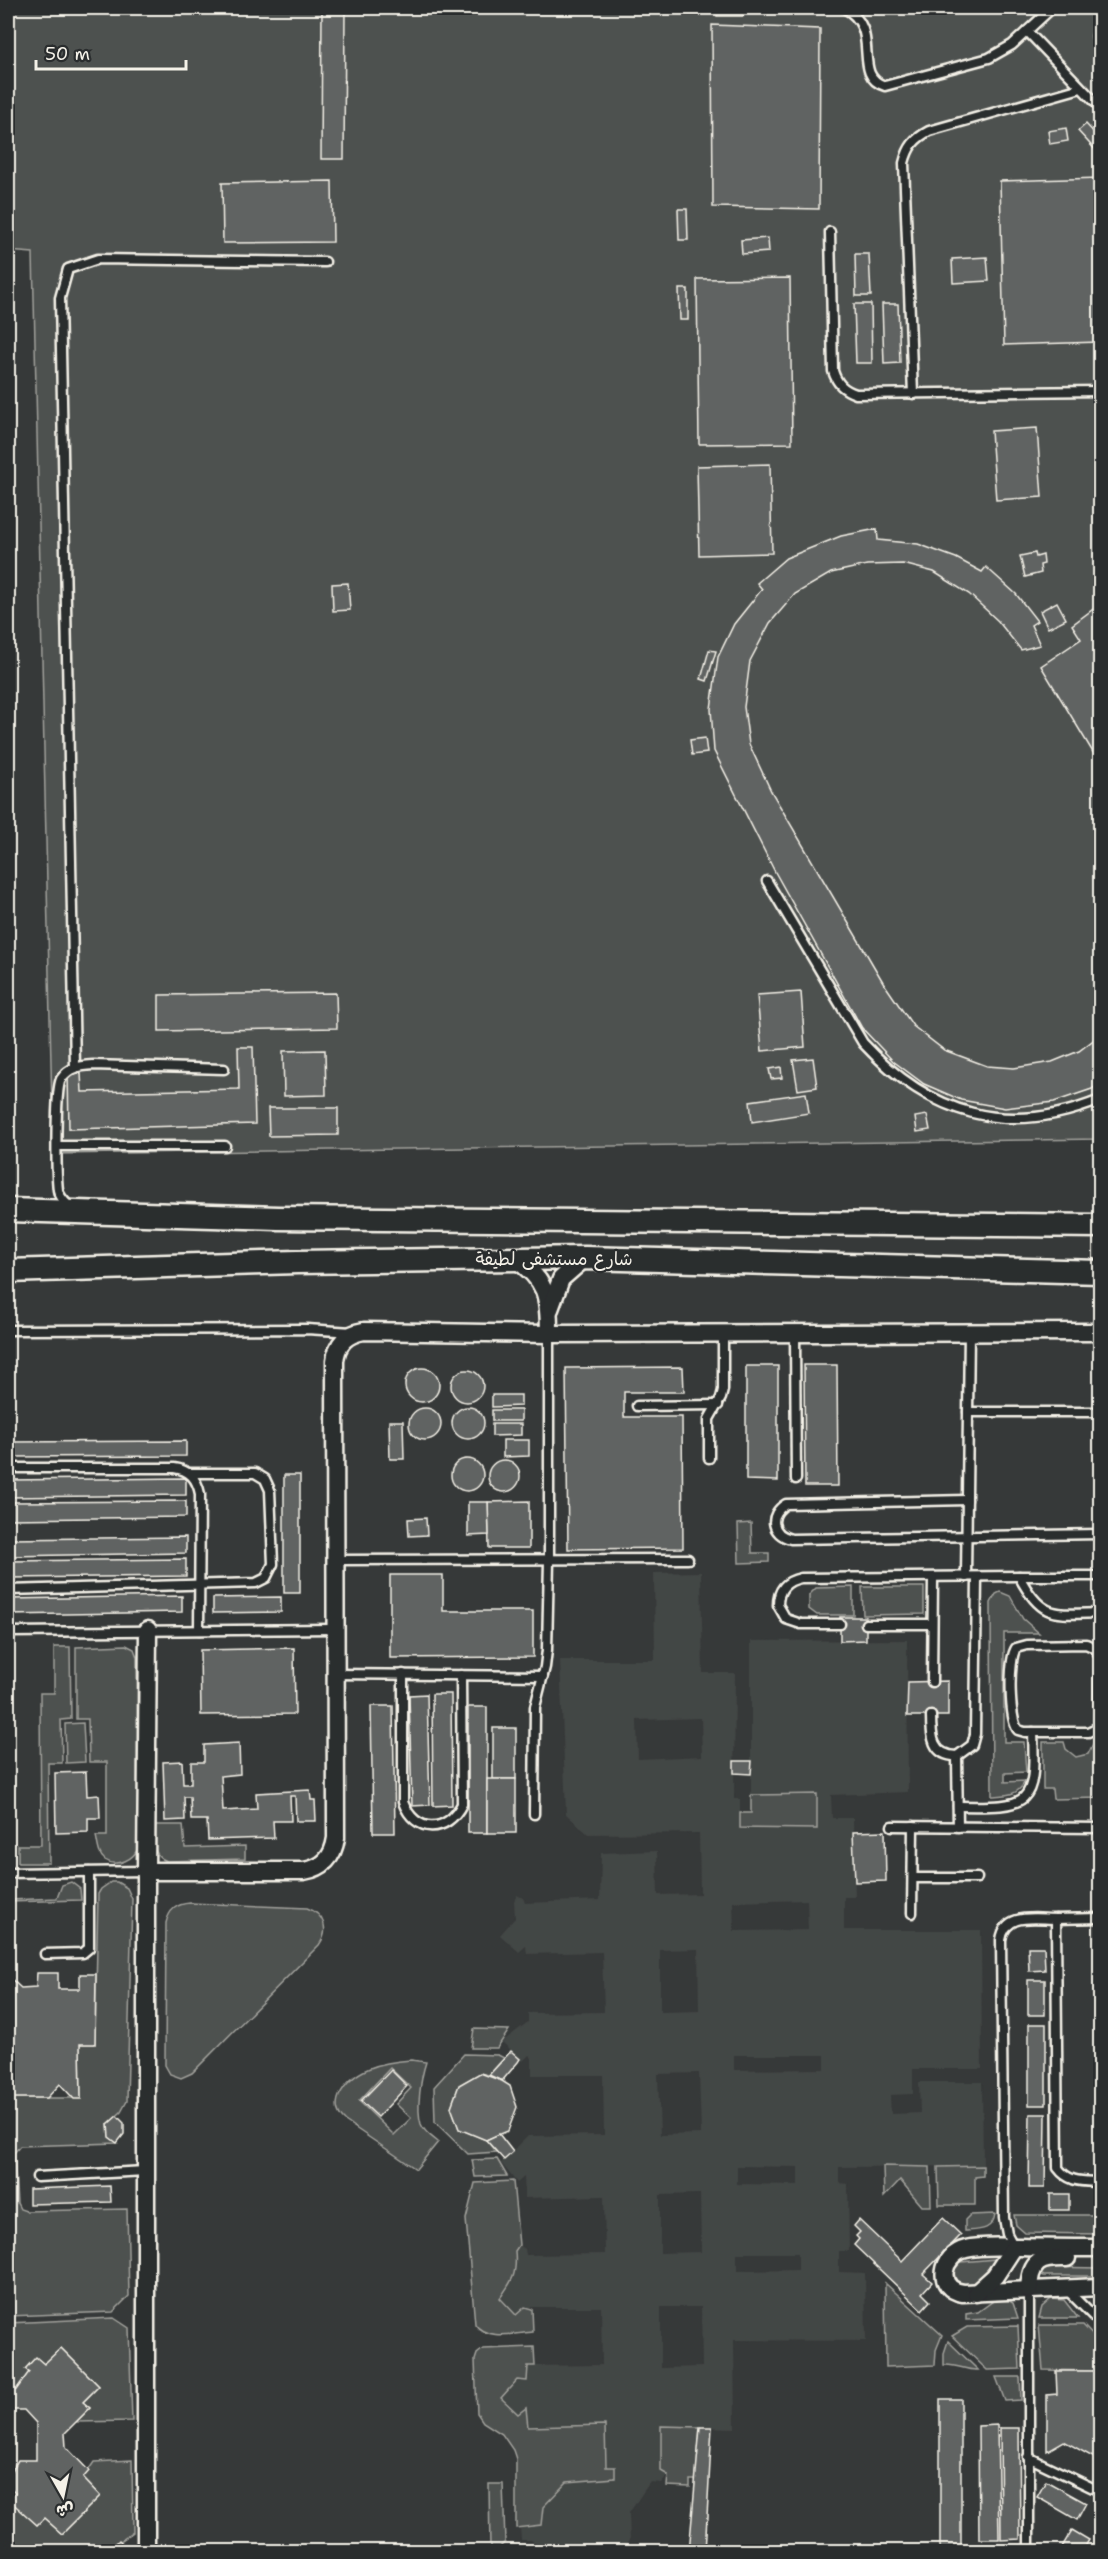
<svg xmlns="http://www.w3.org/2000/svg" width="1108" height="2559" font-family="'Shantell Sans','Playpen Sans Arabic',sans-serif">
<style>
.built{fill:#434645;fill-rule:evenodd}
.green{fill:#4e514f;stroke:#a1a19c;stroke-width:1.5;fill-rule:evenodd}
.building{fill:#616362;stroke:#f4f1e8;stroke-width:1.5}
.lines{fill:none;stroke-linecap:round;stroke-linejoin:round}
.lane-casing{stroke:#f4f1e8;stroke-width:13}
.street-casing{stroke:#f4f1e8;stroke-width:21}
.secondary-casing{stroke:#f4f1e8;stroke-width:27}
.lane{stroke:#2a2d2e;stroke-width:8}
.street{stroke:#2a2d2e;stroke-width:16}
.secondary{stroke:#2a2d2e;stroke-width:22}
.labels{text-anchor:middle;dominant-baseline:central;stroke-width:4.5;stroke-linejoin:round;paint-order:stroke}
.street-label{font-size:18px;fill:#f4f1e8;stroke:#2a2d2e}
</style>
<rect width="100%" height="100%" fill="#363939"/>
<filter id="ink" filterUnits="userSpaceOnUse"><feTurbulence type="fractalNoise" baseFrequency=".0167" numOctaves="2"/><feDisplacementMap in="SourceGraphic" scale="12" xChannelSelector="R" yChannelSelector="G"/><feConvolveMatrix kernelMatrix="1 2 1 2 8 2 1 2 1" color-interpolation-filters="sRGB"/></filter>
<g filter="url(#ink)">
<path class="built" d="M701 1572 703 1673H735L734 1799H740V1828H817V1794L751 1795V1641L907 1640 908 1792 831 1795 832 1818H853L855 1897H844V1930H981L982 2069H913V2094L890 2095 891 2114 920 2113 919 2082H982L983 2166 839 2167V2183L848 2184 849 2251H839V2272L865 2273 866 2341 734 2340 735 2428 661 2426 668 2475 661 2483 650 2482 629 2513 630 2540 620 2551H545L531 2540H521L520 2527 541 2525 543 2507 567 2482 615 2478V2468H606L605 2425 528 2427 526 2408 518 2414 501 2398 528 2366 602 2365 601 2307H525L516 2315 500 2297 513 2280 516 2264 514 2251 519 2245 525 2249 526 2255 605 2254 604 2196 525 2198 524 2177 517 2183 501 2163 528 2136 604 2135 603 2075H532V2058L529 2055 523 2061 502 2042 528 2022V2013L604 2012 602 1952 527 1954 526 1946 519 1952 500 1935 515 1918 514 1901 517 1895 523 1898 525 1903 600 1900 601 1853 657 1851 658 1895 700 1894 699 1833 588 1834 566 1814 560 1660H655L654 1573ZM701 1718 702 1756 638 1759 637 1720ZM807 1900 808 1930 734 1931 733 1902ZM698 1949 699 2011 660 2012V1950ZM734 2055H825V2069L734 2070ZM699 2073 701 2134 660 2135 658 2074ZM737 2166 798 2167V2185L737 2184ZM700 2194 701 2252 660 2253V2195ZM737 2253H798V2270L737 2271ZM661 2307H701L702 2367 661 2368Z"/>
<g class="green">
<polygon points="8,8 1100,8 1100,1139 53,1154 33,253 8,251"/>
<polygon points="751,1523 752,1553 769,1553 769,1562 739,1563 738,1524"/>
<polygon points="853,1587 853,1615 817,1615 809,1609 809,1595 816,1588"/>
<polygon points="862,1587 924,1587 924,1614 863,1615"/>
<path d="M1000 1592 1010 1596 1023 1619 1039 1633H1004V1742H1024L1026 1772 1005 1773V1782L1025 1781C1018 1796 1007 1795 992 1796L991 1603 996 1594Z"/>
<path d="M126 1645 134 1649 137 1657 138 1847C135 1859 117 1868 105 1860 98 1855 98 1844 96 1836H107V1762H89L88 1719H76V1647Z"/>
<polygon points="54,1647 70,1647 71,1719 61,1720 62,1763 48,1763 49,1863 18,1863 18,1845 41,1845 40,1693 54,1693"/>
<polygon points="83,1723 85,1762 66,1763 65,1724"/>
<polygon points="1043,1742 1064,1742 1066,1749 1076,1757 1088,1754 1094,1742 1100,1742 1100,1798 1053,1799 1052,1789 1043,1789"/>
<polygon points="817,1794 817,1829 740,1828 740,1813 751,1813 751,1795"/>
<path d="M154 1825H183L185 1848 245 1846V1859L167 1861C151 1856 154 1839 154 1825Z"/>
<polygon points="71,1882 80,1889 81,1900 8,1902 8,1889 10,1900 57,1898 62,1885"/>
<polygon points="111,1882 117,1882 127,1888 132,1899 127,2101 121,2112 108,2124 109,2136 117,2143 20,2146 14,2153 17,2203 20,2209 26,2211 127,2209 129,2296 113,2312 8,2316 8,2107 10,2107 13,2098 81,2098 80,2044 95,2044 98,1894 101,1889"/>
<path d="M190 1903 307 1908C324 1914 330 1930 319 1945L192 2073 181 2078 170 2074 165 2065 166 1923C169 1910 176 1904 190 1903Z"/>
<polygon points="474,2029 509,2030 497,2048 471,2048"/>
<polygon points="464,2054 498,2055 504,2058 489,2075 480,2073 459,2085 451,2107 459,2129 486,2140 496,2152 468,2154 435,2122 434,2087"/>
<path d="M411 2060 426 2062C421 2077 416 2109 421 2124 424 2132 432 2137 438 2142L416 2169 345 2121C337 2114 335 2106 339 2096 353 2068 382 2062 411 2060ZM390 2068 411 2088 396 2104 411 2118 394 2135 359 2101Z"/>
<polygon points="497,2159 507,2176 475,2177 472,2160"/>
<polygon points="883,2166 930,2167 931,2206 922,2206 900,2180 884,2197"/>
<polygon points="983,2166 983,2176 975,2177 975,2205 939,2205 938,2167"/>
<path d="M513 2181 519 2245 515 2251C517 2274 513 2280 500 2298L516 2315 525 2307 532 2309 533 2332C516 2333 486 2341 475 2324L466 2219 475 2183Z"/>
<path d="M995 2214C993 2231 979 2230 965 2231V2220L970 2215Z"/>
<polygon points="1014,2215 1100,2215 1100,2234 1025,2233 1016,2225"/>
<polygon points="996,2259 973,2287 964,2287 955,2281 954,2270 961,2262"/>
<polygon points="1043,2267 1100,2268 1100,2276 1044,2276 1040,2274"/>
<polygon points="885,2283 942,2335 936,2350 935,2365 886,2367"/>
<polygon points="996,2299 1008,2300 1013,2303 1018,2318 966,2320 966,2314 978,2312"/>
<polygon points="1051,2299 1064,2300 1078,2318 1039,2318 1042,2307"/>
<polygon points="114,2318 129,2328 132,2421 76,2422 90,2408 83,2402 99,2386 61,2348 44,2364 36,2358 26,2369 29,2372 16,2390 8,2392 8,2323"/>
<polygon points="1039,2325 1083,2325 1100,2343 1100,2371 1043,2370"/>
<polygon points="1018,2326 1020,2369 987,2370 952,2336 967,2327"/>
<path d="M948 2341 978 2370C966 2371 957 2364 944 2365V2353Z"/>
<polygon points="534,2347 535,2366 528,2366 527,2381 517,2380 501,2398 518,2414 526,2408 528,2427 605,2425 606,2467 615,2467 615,2478 567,2482 543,2507 541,2525 516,2528 516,2459 513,2450 502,2434 483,2422 477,2413 475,2360 477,2354 483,2349"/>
<polygon points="996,2377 1020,2377 1021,2400 1005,2401"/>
<polygon points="661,2426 700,2427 696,2480 690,2480 690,2487 667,2486 668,2475 661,2471"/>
<polygon points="132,2460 133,2532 111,2548 111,2551 8,2551 8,2498 37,2525 44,2518 62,2534 100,2496 83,2478 94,2462"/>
<polygon points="489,2484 503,2484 505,2542 499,2548 490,2549"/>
</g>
<g class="building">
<polygon points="322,8 345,8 344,159 321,159"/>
<rect x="717" y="8" width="26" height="8"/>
<polygon points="712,25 820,29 819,209 713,207"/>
<polygon points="1086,124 1100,139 1100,155 1078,131"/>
<polygon points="1066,128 1068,141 1050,144 1048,131"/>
<polygon points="1100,178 1100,342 1004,345 1000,181"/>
<polygon points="332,181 333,242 223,243 222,183"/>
<polygon points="678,209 687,209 688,240 679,240"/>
<polygon points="768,238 769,252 742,254 741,240"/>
<polygon points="855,254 869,254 871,296 856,296"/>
<polygon points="987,257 989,281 953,283 952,259"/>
<polygon points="790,278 792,443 699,444 697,279"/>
<polygon points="679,289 688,289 688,320 680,320"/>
<polygon points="854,304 871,304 872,363 856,363"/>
<polygon points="882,304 898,304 900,363 884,364"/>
<polygon points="1037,428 1042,497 996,500 991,431"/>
<polygon points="770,464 772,553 699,555 697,466"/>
<polygon points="877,529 878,540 918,544 956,558 982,572 986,567 1016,594 1037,621 1031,625 1040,645 1021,650 998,621 969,594 934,572 903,564 867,565 831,573 795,594 770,623 750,661 744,707 749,744 771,791 883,982 913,1026 944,1050 987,1066 1014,1068 1052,1062 1079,1051 1100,1035 1100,1083 1092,1089 1054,1102 1005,1108 961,1100 924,1084 893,1061 862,1028 775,872 714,751 711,709 718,657 734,624 762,589 757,583 786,558 841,536"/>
<polygon points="1035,553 1036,557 1043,555 1044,564 1040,565 1041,573 1025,577 1020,556"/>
<polygon points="348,583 350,610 333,611 332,584"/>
<polygon points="1057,602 1066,619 1048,628 1040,611"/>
<polygon points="1100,604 1100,764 1041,666 1081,639 1072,625"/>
<polygon points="709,650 716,651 707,681 701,679"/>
<polygon points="705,738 707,753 692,755 690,740"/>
<polygon points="801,992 805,1047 762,1051 757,995"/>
<polygon points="336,993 337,1028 159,1031 159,995"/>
<polygon points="238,1047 253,1047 255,1124 69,1129 68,1073 81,1073 82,1092 239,1089"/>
<polygon points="325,1050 326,1095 284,1096 283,1051"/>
<polygon points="813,1058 817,1087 798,1090 793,1060"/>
<polygon points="781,1067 782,1078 771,1079 769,1069"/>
<polygon points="806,1093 809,1113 752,1122 750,1101"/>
<polygon points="268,1108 338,1108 338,1135 269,1136"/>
<polygon points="927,1115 930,1130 917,1132 915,1117"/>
<polygon points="804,1365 837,1365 838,1486 805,1486"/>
<polygon points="746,1366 778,1366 778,1481 746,1480"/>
<polygon points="683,1367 684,1392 624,1392 624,1417 682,1417 683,1548 568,1549 566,1368"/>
<circle cx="422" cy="1385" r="17"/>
<circle cx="467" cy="1386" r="16"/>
<polygon points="492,1395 521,1395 521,1406 492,1407"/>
<circle cx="468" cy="1423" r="16"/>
<circle cx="425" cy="1424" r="16"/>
<rect x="492" y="1410" width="29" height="11"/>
<polygon points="389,1421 403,1421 404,1459 390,1459"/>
<polygon points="492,1424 521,1424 521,1435 492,1436"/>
<polygon points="503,1440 529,1440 529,1456 503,1457"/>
<polygon points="186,1441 186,1456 8,1457 8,1442"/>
<circle cx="467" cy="1475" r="16"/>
<circle cx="504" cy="1476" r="16"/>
<rect x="284" y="1475" width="16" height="118"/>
<polygon points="186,1478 186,1495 8,1497 8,1480"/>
<polygon points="186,1501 186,1517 8,1519 8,1502"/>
<polygon points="529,1501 529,1548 489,1548 488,1502"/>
<polygon points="468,1502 488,1502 489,1535 468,1536"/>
<polygon points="426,1518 427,1535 409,1536 408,1519"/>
<polygon points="186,1537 186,1553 8,1556 8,1539"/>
<polygon points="186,1559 186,1576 8,1578 8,1561"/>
<polygon points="390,1575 443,1575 443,1611 533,1611 533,1657 390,1658"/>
<polygon points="182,1596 182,1612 8,1615 8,1599"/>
<polygon points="281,1597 281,1612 213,1613 213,1598"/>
<polygon points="840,1617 866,1617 866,1640 840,1641"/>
<polygon points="294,1648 295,1714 201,1715 200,1650"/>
<polygon points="948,1681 948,1716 907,1716 908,1682"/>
<polygon points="427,1694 430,1805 412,1806 409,1695"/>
<polygon points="432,1694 451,1694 452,1805 433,1806"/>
<polygon points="371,1706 393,1706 395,1833 373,1833"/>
<rect x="468" y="1707" width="19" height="126"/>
<rect x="493" y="1728" width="23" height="51"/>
<polygon points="239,1743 240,1774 221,1776 223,1811 257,1809 256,1793 310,1790 311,1800 315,1800 316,1821 296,1821 295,1796 290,1796 291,1821 273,1821 274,1838 208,1840 207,1820 191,1820 190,1797 184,1797 185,1820 165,1821 163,1762 182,1761 183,1784 191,1784 191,1762 204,1762 204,1745"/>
<polygon points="734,1761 752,1761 751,1774 734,1773"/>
<polygon points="86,1772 87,1796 99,1795 100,1818 88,1818 88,1832 56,1833 55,1773"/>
<rect x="487" y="1779" width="29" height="54"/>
<polygon points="885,1831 886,1881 855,1882 853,1832"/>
<polygon points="1028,1947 1044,1947 1045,1970 1029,1971"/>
<polygon points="37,1973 58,1973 58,1989 80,1989 80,1974 96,1974 95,2044 80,2044 81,2099 74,2099 60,2084 47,2098 13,2098 10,2107 8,2107 8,1976 21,1988 36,1987"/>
<rect x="1028" y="1980" width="17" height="35"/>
<rect x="1029" y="2024" width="17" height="81"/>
<polygon points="511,2051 520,2059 518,2062 502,2081 489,2075"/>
<polygon points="391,2070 407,2086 378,2117 361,2101"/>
<polygon points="480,2073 502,2081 510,2086 517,2107 508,2131 486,2140 459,2129 451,2107 459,2085"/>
<polygon points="1030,2114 1046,2114 1045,2188 1029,2188"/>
<polygon points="117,2116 124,2123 124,2134 117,2143 109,2137 108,2124"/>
<polygon points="499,2134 513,2152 504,2160 486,2140"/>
<polygon points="110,2186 111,2202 29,2204 29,2189"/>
<rect x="1050" y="2194" width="19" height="16"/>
<polygon points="943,2218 961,2235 923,2274 932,2282 922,2293 930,2301 922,2310 854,2245 859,2239 856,2236 860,2232 854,2226 859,2220 902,2261"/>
<polygon points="61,2348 99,2386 83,2402 90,2408 65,2433 66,2447 89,2471 83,2478 100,2496 62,2534 44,2518 37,2525 9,2500 15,2492 8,2485 8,2477 18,2460 36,2460 36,2423 24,2410 8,2410 8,2392 16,2390 29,2372 25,2369 36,2357 44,2364"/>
<polygon points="1056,2371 1100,2371 1100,2461 1064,2441 1047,2451 1047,2395 1057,2394"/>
<rect x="940" y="2399" width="21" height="153"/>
<polygon points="997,2425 999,2539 979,2539 978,2426"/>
<polygon points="700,2427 712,2427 705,2552 689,2552"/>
<polygon points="1000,2428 1019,2428 1020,2539 1001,2540"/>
<polygon points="1046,2481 1086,2503 1077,2520 1037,2497"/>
<polygon points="1072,2530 1089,2540 1082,2552 1059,2552"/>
<polygon points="119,2540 126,2547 126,2552 111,2552 111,2548"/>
</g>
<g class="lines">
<defs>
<g id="lane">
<path d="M844 8C884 29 850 75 885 86L989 58 1012 45 1052 8"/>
<polyline points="1100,17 1097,36 1100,53"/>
<polyline points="1027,31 1100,107"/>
<path d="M830 232 833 371C837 384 844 390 856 394L1100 391"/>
<path d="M913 394 904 163C908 147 914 139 929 131L1081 88"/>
<path d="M767 881 863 1043C930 1115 1007 1138 1100 1100"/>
<polyline points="75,1067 60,298 68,269 98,259 325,262"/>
<polyline points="58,1146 225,1146"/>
<path d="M71 1208C66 1203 59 1197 58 1190 56 1174 55 1091 61 1079 69 1067 80 1066 93 1065L224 1069"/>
<polyline points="8,1330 307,1329 352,1332"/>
<polyline points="795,1333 796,1479"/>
<polyline points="637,1406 718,1405"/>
<polyline points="968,1412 1100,1412"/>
<polyline points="709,1458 709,1419 721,1398 723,1390 723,1334"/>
<path d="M8 1468H174C190 1470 197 1479 200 1494L199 1630"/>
<path d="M967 1500 786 1504C768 1515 771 1534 791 1539L1100 1534"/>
<polyline points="335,1560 688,1559"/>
<path d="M1100 1576H1019C1042 1620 1055 1614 1100 1613"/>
<polyline points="966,1577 969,1332"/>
<polyline points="8,1590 256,1583 266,1578 273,1564 270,1490 265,1479 255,1473 190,1473"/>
<path d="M840 1624H801L786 1619 778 1605C778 1589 786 1581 801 1578L1019 1576"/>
<polyline points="866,1624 932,1624"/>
<polyline points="8,1632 334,1629"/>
<path d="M1086 1644 1095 1648 1100 1656 1099 1727 1088 1732H1025L1018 1730C1009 1720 1008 1660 1016 1648L1027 1645Z"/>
<polyline points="335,1674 543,1676"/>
<path d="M403 1674V1802C415 1834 447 1834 462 1804L461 1675"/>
<polyline points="932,1682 933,1578"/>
<path d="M931 1716C931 1736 932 1756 957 1756L972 1745 975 1734 977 1577"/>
<polyline points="957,1756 958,1827"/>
<path d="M958 1806C1030 1807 1036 1807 1033 1732"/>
<polyline points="534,1814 535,1707 545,1667 547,1650 549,1561 549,1334"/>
<polyline points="892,1826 1100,1828"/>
<polyline points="8,1873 146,1871"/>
<polyline points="913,1878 977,1878"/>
<polyline points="912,1913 913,1826"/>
<path d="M1100 1918 1056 1919 1058 2168C1069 2183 1083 2181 1100 2182"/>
<polyline points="45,1954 83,1953 89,1948 89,1872"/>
<polyline points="37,2177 145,2171"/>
<path d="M1014 2247 1007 2234 1004 2218 1001 1940C1005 1912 1034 1919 1056 1919"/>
<polyline points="1067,2290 1100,2323"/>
<polyline points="1028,2457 1095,2489"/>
<polyline points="1029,2552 1029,2290"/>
</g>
<g id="street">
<path d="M515 1259C547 1280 549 1297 549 1334"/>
<polyline points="550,1309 561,1279 585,1258"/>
<path d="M146 1871H304C323 1868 333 1858 336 1838L335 1361C337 1343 346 1334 364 1331L549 1334 1100 1332"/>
<path d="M1100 2248C1074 2248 1048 2248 1021 2247 1003 2247 984 2245 966 2249 941 2255 935 2289 963 2293L1100 2287"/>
<path d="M1029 2290C1030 2261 1040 2257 1067 2258"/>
<polyline points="976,2293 995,2276 1014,2247"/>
<polyline points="146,2552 146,1871 148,1630"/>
</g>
<g id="secondary">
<polyline points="8,1210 278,1218 1100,1226"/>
<polyline points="8,1271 297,1262 585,1258 1100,1272"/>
</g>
</defs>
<use href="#lane" class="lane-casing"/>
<use href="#street" class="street-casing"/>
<use href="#secondary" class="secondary-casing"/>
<use href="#lane" class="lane"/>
<use href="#street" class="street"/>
<use href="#secondary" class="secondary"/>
</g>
</g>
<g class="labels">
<g class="street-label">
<text x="554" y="1259">شارع مستشفى لطيفة</text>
</g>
</g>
<rect width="1108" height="2559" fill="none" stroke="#2a2d2e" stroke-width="30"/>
<rect x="15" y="15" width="1078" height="2529" fill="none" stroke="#f4f1e8" stroke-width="2" filter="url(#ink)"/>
<g transform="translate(63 2496) rotate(171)" stroke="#2a2d2e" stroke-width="4.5" paint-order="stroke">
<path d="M0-4.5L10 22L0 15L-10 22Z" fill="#f4f1e8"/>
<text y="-9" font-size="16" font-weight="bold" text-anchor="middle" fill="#f4f1e8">ش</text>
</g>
<path d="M36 60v9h150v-9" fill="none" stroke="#f4f1e8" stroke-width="3"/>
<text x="45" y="60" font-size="18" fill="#f4f1e8" stroke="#2a2d2e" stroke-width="4.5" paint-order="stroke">50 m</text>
</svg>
